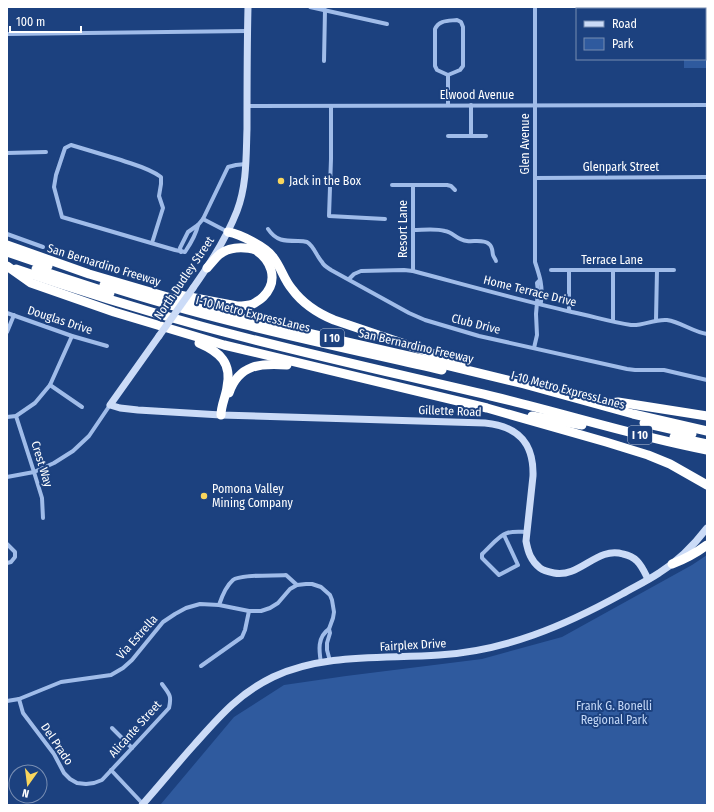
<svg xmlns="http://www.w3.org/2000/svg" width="714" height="812" font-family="'Fira Sans Condensed',sans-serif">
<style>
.green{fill:#2f5a9e}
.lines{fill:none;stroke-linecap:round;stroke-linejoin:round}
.street{stroke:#a0bce9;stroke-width:4}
.secondary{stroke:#cbdbf7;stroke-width:7}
.highway{stroke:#fff;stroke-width:9}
.secondary-bridge{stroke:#cbdbf7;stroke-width:7}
.poi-dot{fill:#f9d65d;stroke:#1c417f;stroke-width:1.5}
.labels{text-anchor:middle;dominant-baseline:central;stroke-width:4;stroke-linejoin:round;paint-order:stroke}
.shield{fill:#1c417f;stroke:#bbc6d9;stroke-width:1}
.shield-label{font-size:11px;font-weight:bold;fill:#fff}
.street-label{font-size:12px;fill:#fff;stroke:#1c417f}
.poi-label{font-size:12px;fill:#fff;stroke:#1c417f;text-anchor:start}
.park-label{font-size:12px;fill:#c4d8f7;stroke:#1c417f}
</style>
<rect width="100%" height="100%" fill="#1c417f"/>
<g class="green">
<polygon points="684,7 707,7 707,68 684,68 684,59 705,59 705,9 684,9"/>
<polygon points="707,555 707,805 163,805 161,804 234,717 284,685 346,676 482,659 562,637 692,565"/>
</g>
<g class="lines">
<g class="street">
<polyline points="310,7 387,24"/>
<path d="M535 7V262C540 277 543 286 541 302L538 304"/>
<path d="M457 20 461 22 463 27V66L460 70 448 75 437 70 435 66V29C439 20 448 21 457 20Z"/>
<polyline points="7,34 247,31"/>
<polyline points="324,61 325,10"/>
<polyline points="448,105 448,75"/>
<polyline points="247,106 707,105"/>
<polyline points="331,106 331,159 329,216 385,219"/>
<polyline points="448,136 486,136"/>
<polyline points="471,136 471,105"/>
<polyline points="7,153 46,152"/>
<polyline points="535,178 707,177"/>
<polyline points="392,185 447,185 451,186 455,190"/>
<polyline points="413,185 413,271"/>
<polyline points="203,219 228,232"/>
<path d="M268 229C276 241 284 241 298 241 301 241 304 241 307 242 314 246 317 257 322 262 324 266 328 268 331 270L409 313 425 320 479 336 627 369 635 370H664L707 380"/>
<path d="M413 230C423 230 435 228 445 231 453 232 457 240 467 241 473 242 484 239 489 244 493 247 492 251 493 255 493 256 496 260 496 261"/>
<polyline points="7,234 43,247"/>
<path d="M152 243 163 208 159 196 161 184V177C149 168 135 165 121 160 104 155 88 150 71 145L65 148 56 175 54 187 62 217 86 224 175 250 185 252C191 243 196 235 198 225"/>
<polyline points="181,252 180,248 188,232 198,225 203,219 228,167 236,165 246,164"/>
<polyline points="551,270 674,270"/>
<polyline points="613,270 613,321"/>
<path d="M349 279 354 274 361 271 404 270 413 271C466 285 519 300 572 312 592 316 611 322 631 325 644 326 653 319 667 320 681 322 693 332 707 334"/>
<polyline points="569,311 569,270"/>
<polyline points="7,313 72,336 107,346"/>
<polyline points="656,320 657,270"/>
<polyline points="7,332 14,315"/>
<polyline points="534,348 537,335 536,314 538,291 537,283 540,280"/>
<polyline points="50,385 82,407"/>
<polyline points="16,416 34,472 42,498 43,518"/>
<polyline points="7,417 16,416 35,403 50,385 72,336"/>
<polyline points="7,477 34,472 54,463 73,451 89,436 110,405"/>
<path d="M504 535 518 565 499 575 482 558V554C489 548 499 535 507 533 514 531 520 532 527 532"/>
<polyline points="7,544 15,552 15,557 11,562 7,563"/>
<path d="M219 605C222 596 226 586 233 580 240 574 276 576 286 575L297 585"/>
<path d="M321 663C319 651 317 637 329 629"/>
<polyline points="201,666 242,637 245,630 249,611"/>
<path d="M19 699 23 713 54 754 64 773 70 779 77 783 86 784 94 783 102 780 132 748 169 708C172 695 169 694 162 684"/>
<polyline points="7,701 19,699 61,682 111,675 123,668 132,660 163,622 175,614 186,608 200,604 219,605 249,611 261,611 270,608 278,603 290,589 297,585 306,584 312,584 321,587 330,595 332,600 334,612 333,618 329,629 330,633 327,643 327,650 330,661"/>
<polyline points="112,728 132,748"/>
<polyline points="111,770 143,804"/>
</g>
<g class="secondary">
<path d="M193 288C210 264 226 239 237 211 247 185 246 156 247 129 247 89 247 48 248 7"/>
<path d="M159 336 110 405 120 408 138 410 221 415 485 423C517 426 534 442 533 476L526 541C528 552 531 561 540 568 544 571 549 572 554 573 580 578 597 546 623 554 628 555 633 557 637 561 642 566 645 573 648 579"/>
<path d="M142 805C159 786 176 765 194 745 219 717 238 694 273 677 324 653 384 659 439 655 505 651 564 626 622 594 634 587 647 581 659 573 677 562 694 545 707 528"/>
</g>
<g class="highway">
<path d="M228 232C240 234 266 247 273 257 281 267 284 280 292 289 303 304 317 313 334 320L464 364"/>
<polyline points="7,245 89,274 229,315 417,358 524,384 633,414 707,431"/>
<polyline points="7,252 48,266"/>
<polyline points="7,266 31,283 114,312 224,345 487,408 606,442 648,455 670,464 707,485"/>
<path d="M207 268C211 264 215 258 220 254 231 246 245 247 257 250"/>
<path d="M16 269C77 290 139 309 201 326 297 352 394 373 491 396 563 413 634 436 707 450"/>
<polyline points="36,269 110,293"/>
<path d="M104 285C214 321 328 344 442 370"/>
<path d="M179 295 237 306C242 306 247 306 253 304 256 302 260 300 263 297 280 280 271 258 252 248"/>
<path d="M199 343C220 352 232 363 227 387 226 396 221 405 221 415"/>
<path d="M229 393C239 364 261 363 287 365"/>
<polyline points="603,404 618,402 707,416"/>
<polyline points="532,416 582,425"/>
<polyline points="644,423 692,434"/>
<polyline points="674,437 707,444"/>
<path d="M672 564C685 559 696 553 707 545"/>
</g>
<polyline class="secondary-bridge" points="159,336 193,288"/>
</g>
<g class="poi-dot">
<circle cx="281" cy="181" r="4"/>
<circle cx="204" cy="496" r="4"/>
</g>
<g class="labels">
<g class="shield">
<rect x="320" y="329" width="24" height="18" rx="3"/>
<rect x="628" y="426" width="24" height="18" rx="3"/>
</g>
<g class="shield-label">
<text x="332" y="338">I 10</text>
<text x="640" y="435">I 10</text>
</g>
<g class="street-label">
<text x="477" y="95">Elwood Avenue</text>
<text transform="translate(525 144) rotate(-90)">Glen Avenue</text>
<text x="621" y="167">Glenpark Street</text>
<text transform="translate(403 229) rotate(-90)">Resort Lane</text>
<text x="612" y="260">Terrace Lane</text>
<text transform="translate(104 265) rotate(17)">San Bernardino Freeway</text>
<text transform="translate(184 278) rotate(-56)">North Dudley Street</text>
<text transform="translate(530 291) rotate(14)">Home Terrace Drive</text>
<text transform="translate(253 314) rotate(14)">I-10 Metro ExpressLanes</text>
<text transform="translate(60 320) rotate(18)">Douglas Drive</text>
<text transform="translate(476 324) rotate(14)">Club Drive</text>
<text transform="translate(416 346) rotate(13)">San Bernardino Freeway</text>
<text transform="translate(568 390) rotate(15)">I-10 Metro ExpressLanes</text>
<text transform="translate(450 411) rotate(2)">Gillette Road</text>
<text transform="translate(42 464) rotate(73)">Crest Way</text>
<text transform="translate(137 637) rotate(-48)">Via Estrella</text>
<text transform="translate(413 645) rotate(-3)">Fairplex Drive</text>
<text transform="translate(135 729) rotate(-48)">Alicante Street</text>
<text transform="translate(57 744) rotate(56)">Del Prado</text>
</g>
<g class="poi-label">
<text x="289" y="181">Jack in the Box</text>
<text x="212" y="489">Pomona Valley<tspan x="212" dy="14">Mining Company</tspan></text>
</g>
<g class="park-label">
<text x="614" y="706">Frank G. Bonelli<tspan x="614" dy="14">Regional Park</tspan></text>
</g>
</g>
<rect width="714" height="812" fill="none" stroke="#ffffff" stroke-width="16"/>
<rect x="576" y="8" width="130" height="52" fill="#1c417f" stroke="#778db2"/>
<rect x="584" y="21" width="20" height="6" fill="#cbdbf7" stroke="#778db2"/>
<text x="612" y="28" font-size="12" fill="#ffffff">Road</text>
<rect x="584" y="38" width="20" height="12" fill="#2f5a9e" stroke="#778db2"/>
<text x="612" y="48" font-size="12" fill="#ffffff">Park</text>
<g transform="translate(28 784) rotate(194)"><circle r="19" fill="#1c417f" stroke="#778db2"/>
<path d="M0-3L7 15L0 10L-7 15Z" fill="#f9d65d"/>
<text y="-6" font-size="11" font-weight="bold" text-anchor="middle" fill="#ffffff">N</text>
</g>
<path d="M10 26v6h71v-6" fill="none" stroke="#ffffff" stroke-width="2"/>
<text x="16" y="26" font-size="12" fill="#ffffff" stroke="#1c417f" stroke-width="3" paint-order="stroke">100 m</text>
</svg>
